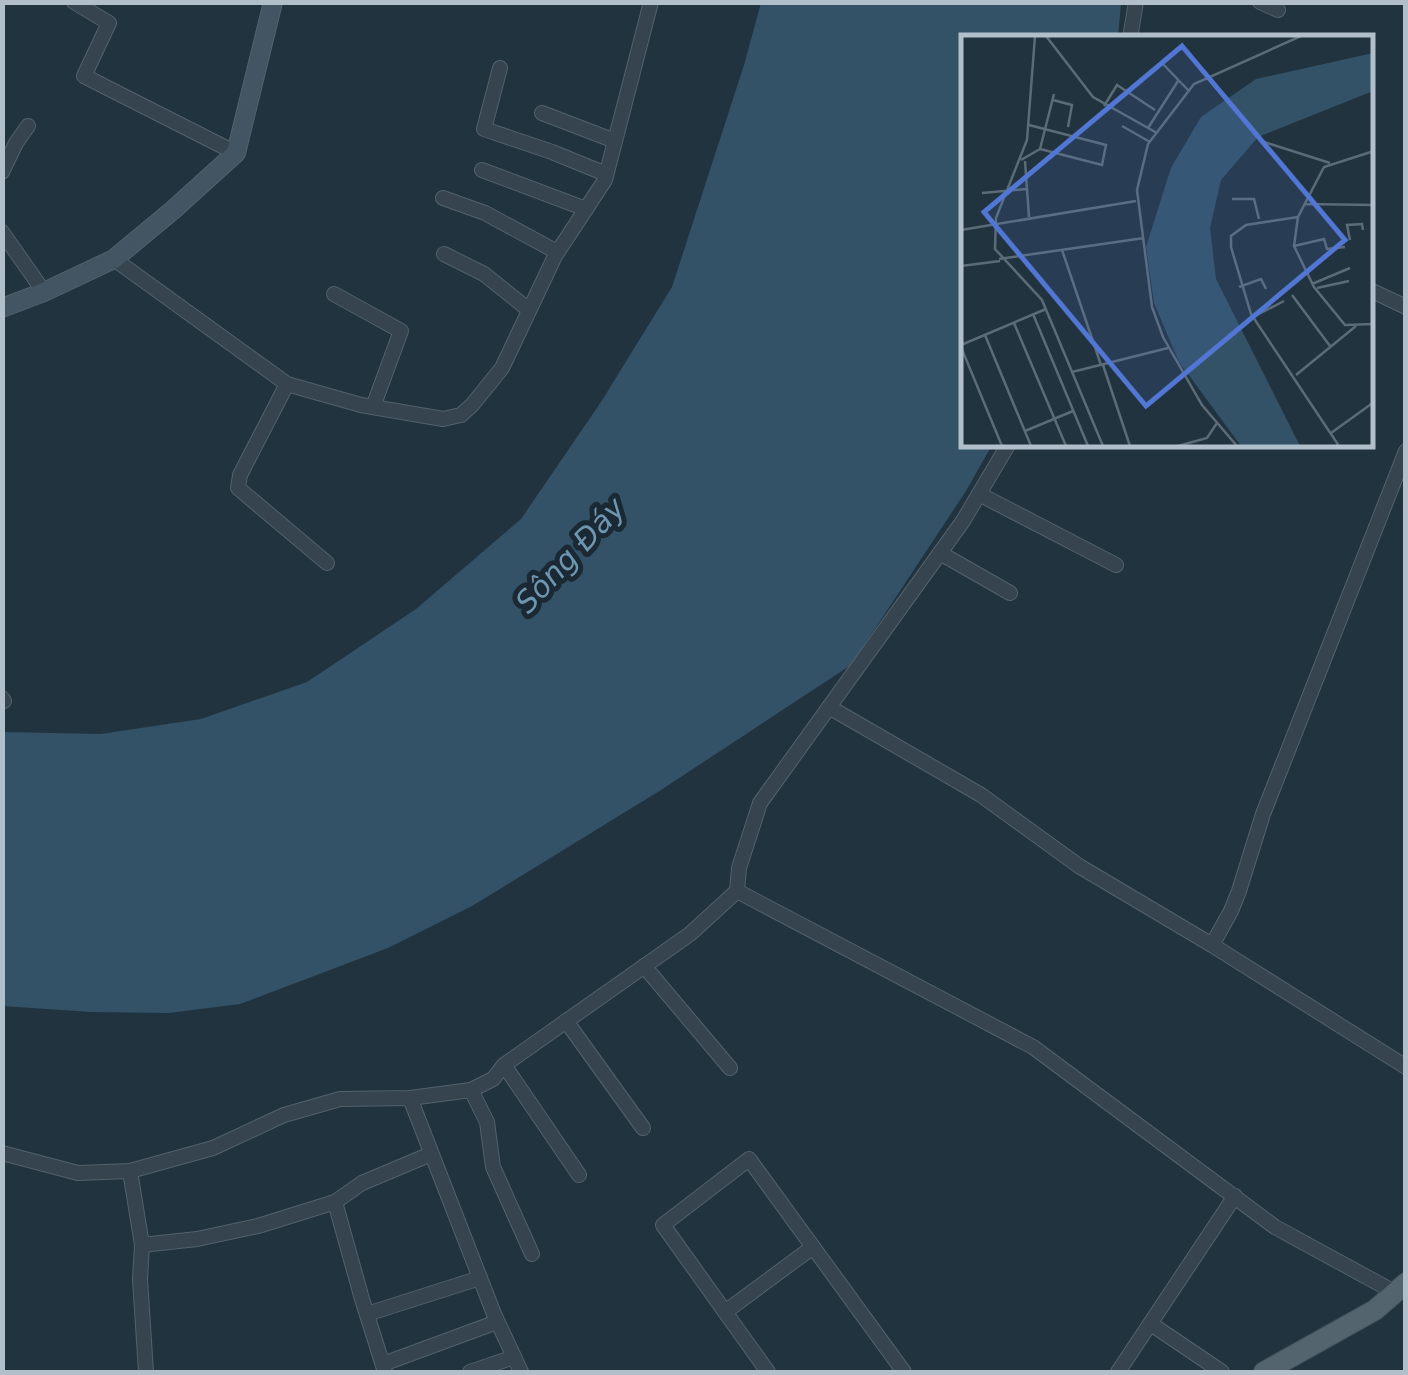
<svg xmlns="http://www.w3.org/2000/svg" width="1408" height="1375" font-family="'DejaVu Sans',sans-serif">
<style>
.water{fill:#335268}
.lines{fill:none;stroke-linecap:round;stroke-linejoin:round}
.minor-casing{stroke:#53626c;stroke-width:16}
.secondary-casing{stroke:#53626c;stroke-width:20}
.primary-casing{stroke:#41505a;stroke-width:22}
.minor{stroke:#35444f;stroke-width:14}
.secondary{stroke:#435462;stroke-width:18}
.primary{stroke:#53646f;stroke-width:20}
.labels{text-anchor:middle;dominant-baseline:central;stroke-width:10;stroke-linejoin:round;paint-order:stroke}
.water-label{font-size:30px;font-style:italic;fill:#6e96b0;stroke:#1a2933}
.inset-road{fill:none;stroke:#5b6b77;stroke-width:2.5}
.view{fill:#5176d3;fill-opacity:0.15;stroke:#5176d3;stroke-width:5}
.inset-edge{fill:none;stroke:#b1bfca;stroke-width:5}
</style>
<rect width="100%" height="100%" fill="#21333f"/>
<polygon class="water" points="761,3 1121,3 1118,37 963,38 963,445 992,445 966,491 851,665 661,790 472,906 388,948 240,1004 169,1013 91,1012 3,1006 3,732 101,734 201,719 307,682 416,609 521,519 601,402 672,287 744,65"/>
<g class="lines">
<defs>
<g id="minor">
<polyline points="74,2 109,23 84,76 236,153"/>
<polyline points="1260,2 1278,10"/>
<polyline points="1130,38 1136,2"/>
<polyline points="500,68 484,129 552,152 606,174"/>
<polyline points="542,113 615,141"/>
<polyline points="482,170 586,209"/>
<polyline points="2,172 16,143 28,126"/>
<polyline points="443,198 485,213 557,252"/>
<polyline points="2,232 44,292"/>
<polyline points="444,254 484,274 529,310"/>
<polyline points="114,259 287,384 361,405 443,419 461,415 472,405 502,368 555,256 605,180 651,2"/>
<polyline points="1370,290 1406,307"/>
<polyline points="334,294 401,331 373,407"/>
<polyline points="287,384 240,475 238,488 327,563"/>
<polyline points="979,494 1116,565"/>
<polyline points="940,553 1010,593"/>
<polyline points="2,698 4,701"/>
<polyline points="829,707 981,795 1079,866 1212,945 1406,1067"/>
<polyline points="737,891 1033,1047 1275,1227 1396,1293"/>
<polyline points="1212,945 1231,911 1239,891 1263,814 1406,451"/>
<polyline points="644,966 730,1068"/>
<polyline points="566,1021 643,1128"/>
<polyline points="504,1065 579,1175"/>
<polyline points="471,1090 487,1122 493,1167 532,1254"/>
<polyline points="410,1098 494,1314 521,1372"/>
<polyline points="2,1153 78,1173 130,1171 213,1148 284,1115 340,1099 410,1098 471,1090 493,1079 504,1065 690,934 737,891 739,868 760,803 963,521 1008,445"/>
<polyline points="130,1171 142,1245 140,1279 146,1372"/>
<polyline points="335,1202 362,1299 385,1372"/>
<polyline points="142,1245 197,1239 258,1226 335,1202 362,1183 431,1154"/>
<polyline points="725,1312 813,1247"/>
<polyline points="367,1314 480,1278"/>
<polyline points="1151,1324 1222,1372"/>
<polyline points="383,1364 497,1322"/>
<polyline points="470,1372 514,1357"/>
<polyline points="768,1372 663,1225 749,1159 904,1372"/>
<polyline points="1118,1372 1235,1196"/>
</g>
<polyline id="secondary" points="2,308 44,292 114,259 173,210 236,153 273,2"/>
<polyline id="primary" points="1264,1372 1375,1310 1406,1283"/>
</defs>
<use href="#minor" class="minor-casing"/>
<use href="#secondary" class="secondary-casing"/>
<use href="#primary" class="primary-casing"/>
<use href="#minor" class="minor"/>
<use href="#secondary" class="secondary"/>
<use href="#primary" class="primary"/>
</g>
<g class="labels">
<g class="water-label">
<text transform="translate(570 555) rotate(-47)">Sông Đáy</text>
</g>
</g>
<g transform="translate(961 35)">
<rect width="412" height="412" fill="#21333f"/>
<path d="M412 18V56L297 102 260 145 249 193 255 244 339 411H280L218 327 193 268 185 212 210 133 240 82 295 44Z" fill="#335268"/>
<path class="inset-road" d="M74 1 66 105 35 183 34 214 81 265 142 411M85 1 132 62 196 98M201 28 227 55M92 65 111 70 107 92M143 71 156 50 194 75M68 90 145 110 141 130 79 114M161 91 189 107M187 93 217 46M300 106 369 128M413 116 363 132 337 182 333 211 353 252 384 290 413 289M60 125 79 114 93 59M64 126 68 182M21 158 65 154M271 164H293L298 184M343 169 413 170M337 182 285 190 270 201V212L290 279 378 411M0 195 175 166M389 205 386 190 401 189 402 195M333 211 363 204 366 214 384 212M101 215 140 330M38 224 183 203M0 231 39 226M351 249 389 233M278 252 300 244 305 254M356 253 388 246M331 260 369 311M72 279 127 411M292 282 323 266M53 288 105 411M24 300 70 411M0 310 85 274M0 312 41 411M142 330 169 411M111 337 207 313M335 340 395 291M64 396 112 376M370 398 413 367M217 411 246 403 256 388M276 411 241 370 202 302 191 272 176 155 187 109 233 49 340 1"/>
<path class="view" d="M221 11 384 205 185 371 23 177Z"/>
<rect width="412" height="412" class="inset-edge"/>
</g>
<rect width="1408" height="1375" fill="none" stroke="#b1bfca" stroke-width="10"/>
</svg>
